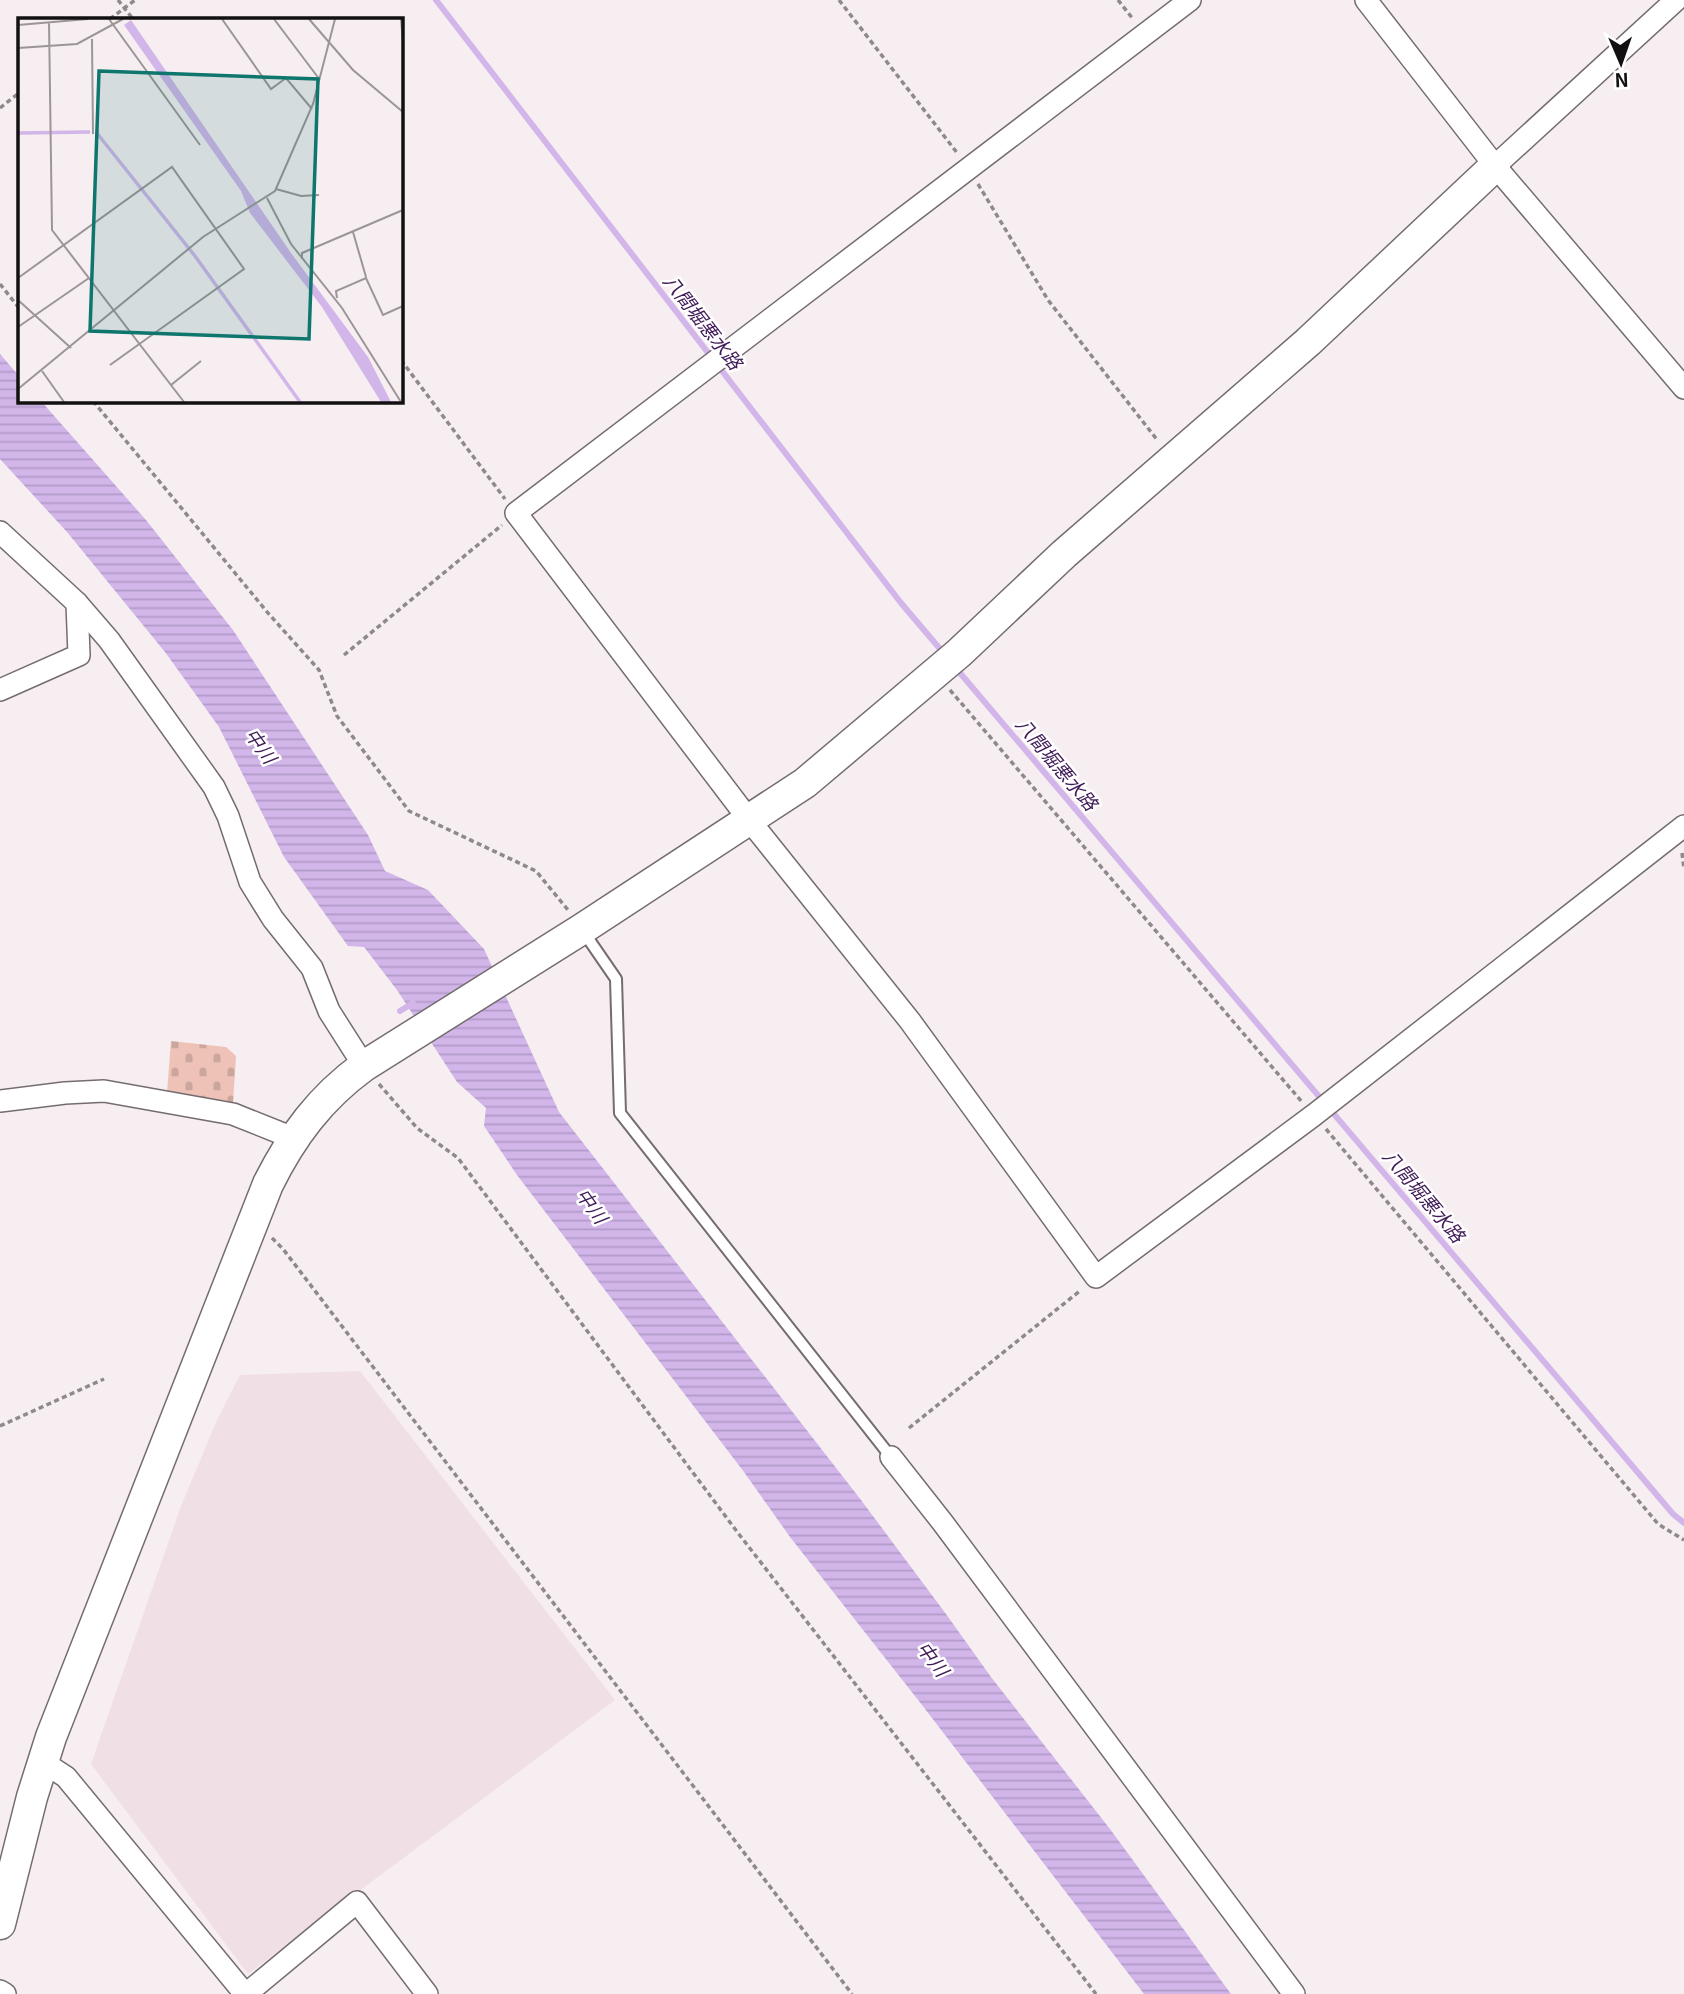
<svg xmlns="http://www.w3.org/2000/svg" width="1684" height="1994" font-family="Georgia,'Noto Sans JP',serif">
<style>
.built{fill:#f1dfe6}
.cemetery{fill:url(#cemetery-stones)}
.water{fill:url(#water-rules)}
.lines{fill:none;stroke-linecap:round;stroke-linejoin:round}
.stream{stroke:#d2b6ea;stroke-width:6}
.lane-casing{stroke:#746c6f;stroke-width:14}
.street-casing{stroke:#746c6f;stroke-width:24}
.secondary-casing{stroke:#746c6f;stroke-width:33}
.path{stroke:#8f898b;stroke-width:3.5;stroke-dasharray:5 3.5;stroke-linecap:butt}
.lane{stroke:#fff;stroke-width:10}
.street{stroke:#fff;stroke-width:21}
.secondary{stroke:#fff;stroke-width:30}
.labels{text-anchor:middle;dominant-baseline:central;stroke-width:5;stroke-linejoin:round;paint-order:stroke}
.water-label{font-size:19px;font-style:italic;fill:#401b58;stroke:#fff}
.inset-river{fill:none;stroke:#d2b6ea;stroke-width:3.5}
.inset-road{fill:none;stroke:#9c9597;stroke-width:2}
.view{fill:#0f766e;fill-opacity:0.15;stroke:#0f766e;stroke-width:3.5}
.inset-edge{fill:none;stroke:#131011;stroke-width:3.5}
</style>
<defs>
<pattern id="cemetery-stones" width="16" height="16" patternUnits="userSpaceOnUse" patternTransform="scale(1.75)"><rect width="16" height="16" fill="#eec2b7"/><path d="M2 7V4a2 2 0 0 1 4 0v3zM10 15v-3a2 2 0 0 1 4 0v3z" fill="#cba69c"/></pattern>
<pattern id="water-rules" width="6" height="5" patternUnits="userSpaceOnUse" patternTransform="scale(1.75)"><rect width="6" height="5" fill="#d2b6ea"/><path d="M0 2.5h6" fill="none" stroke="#b39bc8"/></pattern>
</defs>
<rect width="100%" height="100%" fill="#f7eef1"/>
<polygon class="built" points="360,1371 615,1700 248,1974 91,1764 181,1506 217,1420 240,1375"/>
<polygon class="cemetery" points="171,1041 226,1047 236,1056 233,1103 167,1093"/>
<polygon class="water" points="0,354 19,376 19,401 41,401 146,520 233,630 368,835 385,871 428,890 484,949 559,1112 861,1500 946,1614 991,1677 1110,1829 1231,1994 1144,1994 922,1705 790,1537 744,1472 517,1175 484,1126 486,1108 457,1082 397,990 364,947 348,946 284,857 219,727 165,652 67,532 0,459"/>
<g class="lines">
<g class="stream">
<polyline points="436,0 901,603 946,656"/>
<polyline points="955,667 1673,1514 1684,1523"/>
<polyline points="400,1011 413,1003"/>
</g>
<defs>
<polyline id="lane" points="583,931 616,979 620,1113 891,1457"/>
<g id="street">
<polyline points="1190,0 516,513 750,821 910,1021 1096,1277 1314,1115 1684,826"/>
<polyline points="1366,0 1495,166 1684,388"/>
<polyline points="1495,166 1676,0"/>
<polyline points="0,532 77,603 109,640 214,787 228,816 250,882 273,919 312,968 329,1011 364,1066"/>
<polyline points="0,690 79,655 77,603"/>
<polyline points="0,1101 65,1093 104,1091 233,1114 293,1138"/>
<polyline points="891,1457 943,1523 1294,1994"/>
<polyline points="43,1762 66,1777 245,1994"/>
<polyline points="0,1991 5,1994"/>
<polyline points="246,1994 357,1902 427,1994"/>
</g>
<path id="secondary" d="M0 1924 32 1797 51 1737 268 1184C292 1136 320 1098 364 1066L582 929 805 783 959 653 1064 554 1308 342 1495 166"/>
</defs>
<use href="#lane" class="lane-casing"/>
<use href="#street" class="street-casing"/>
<use href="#secondary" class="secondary-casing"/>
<g class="path">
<polyline points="118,0 133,19"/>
<polyline points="839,0 958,154"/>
<polyline points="1118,0 1133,19"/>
<polyline points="110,19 135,0"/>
<polyline points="0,108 19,93"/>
<polyline points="978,184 1048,300 1158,441"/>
<polyline points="0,284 19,308"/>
<polyline points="401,360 505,499"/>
<polyline points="93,401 268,613 319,670 337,716 409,811 536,871 568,910"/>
<polyline points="344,655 502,525"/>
<polyline points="950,690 1302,1102"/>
<polyline points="1682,853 1684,869"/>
<polyline points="379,1084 417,1128 458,1158 738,1533 1096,1994"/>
<polyline points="1326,1129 1658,1524 1684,1540"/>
<polyline points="272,1238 283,1249 852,1994"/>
<polyline points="0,1426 104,1379"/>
<polyline points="909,1428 1081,1290"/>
</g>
<use href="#lane" class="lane"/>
<use href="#street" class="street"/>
<use href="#secondary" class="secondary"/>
</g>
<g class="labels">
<g class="water-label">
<text transform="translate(704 321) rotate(52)">八間堀悪水路</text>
<text transform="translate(262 745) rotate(54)">中川</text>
<text transform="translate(1058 763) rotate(50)">八間堀悪水路</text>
<text transform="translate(1425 1195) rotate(50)">八間堀悪水路</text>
<text transform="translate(593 1205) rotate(54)">中川</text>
<text transform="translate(934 1658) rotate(53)">中川</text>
</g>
</g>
<g transform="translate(18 18)">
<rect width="385" height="385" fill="#f7eef1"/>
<path d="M113 2 273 235 350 339 373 384H363L304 289 232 195 223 173 106 7Z" fill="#d2b6ea"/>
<path class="inset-river" d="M78 114 177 238 282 384M0 115 72 114"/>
<path class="inset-road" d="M91 1 182 127M204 1 253 71 268 60 294 91M256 1 302 62M291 1 335 52 385 94M383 1 385 25M31 4 34 212 166 384M0 7 70 1M74 21 75 116M0 30 59 26 105 1M258 171 283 178 301 177M249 180 273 226 324 290 383 384M335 214 348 259M284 241V235L385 192M0 260 154 149 226 251 92 347M319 280 318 273 348 260 365 297 385 288M0 282 53 330M0 309 71 260M24 353 46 384M153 367 183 343M0 371 185 219 257 173 295 86 317 1"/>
<path class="view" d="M81 53 300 61 291 321 72 313Z"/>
<rect width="385" height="385" class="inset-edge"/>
</g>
<g transform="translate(1621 63) rotate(178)" stroke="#ffffff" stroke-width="5" paint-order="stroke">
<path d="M0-5L12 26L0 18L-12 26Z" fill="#131011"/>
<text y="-10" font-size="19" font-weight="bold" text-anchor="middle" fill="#131011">N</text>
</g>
</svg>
